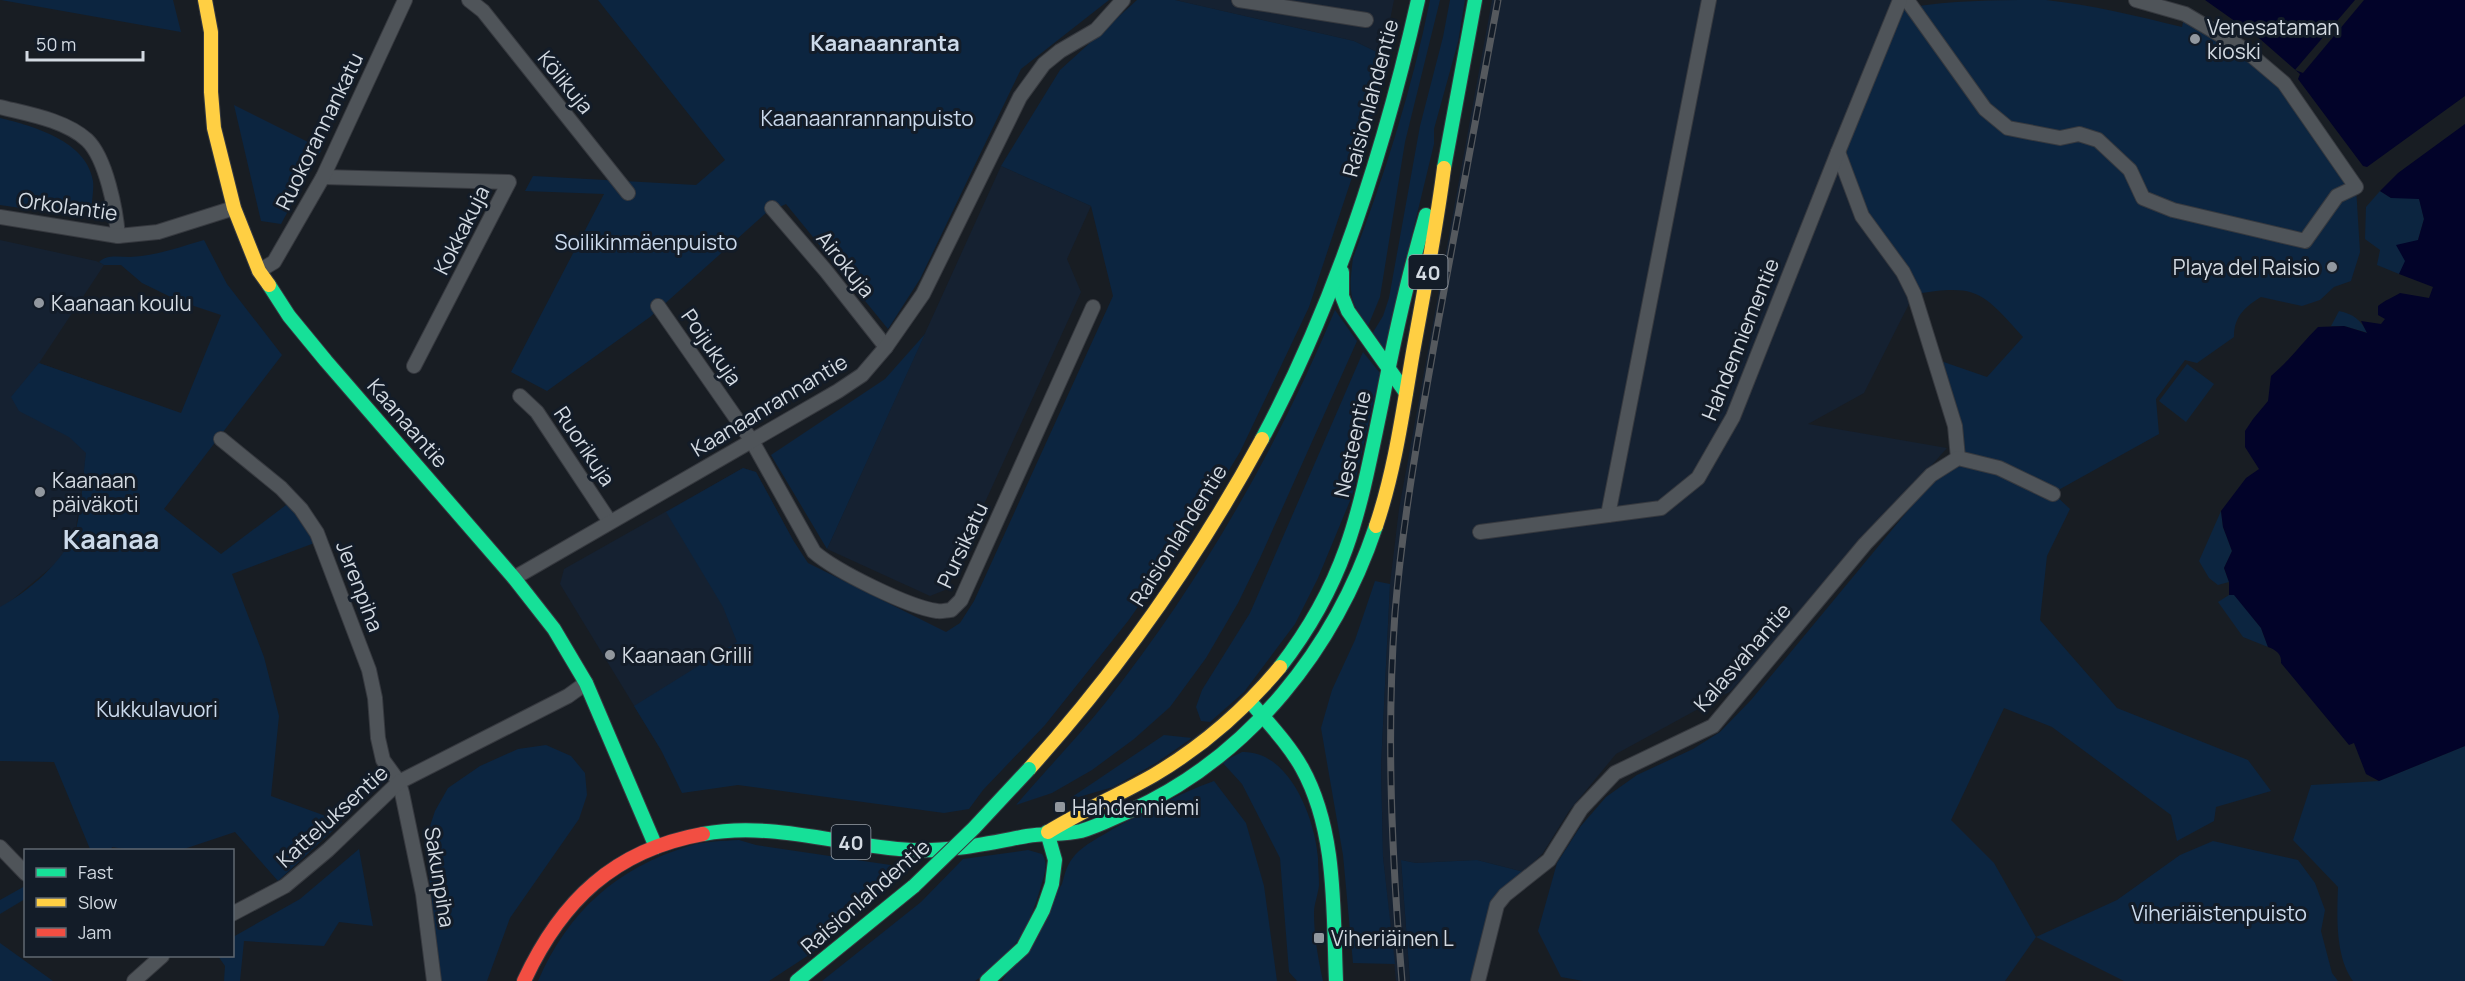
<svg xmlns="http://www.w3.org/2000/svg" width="2465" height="981" font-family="Manrope,sans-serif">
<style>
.built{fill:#152131}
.green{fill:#0c2540}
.water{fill:#020329}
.pier{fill:#181d23}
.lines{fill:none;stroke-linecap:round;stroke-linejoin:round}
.street-casing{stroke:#36393f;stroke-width:16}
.fast-casing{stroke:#36393f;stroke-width:16}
.slow-casing{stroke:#36393f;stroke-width:16}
.jam-casing{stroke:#36393f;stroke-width:16}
.street{stroke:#4f5459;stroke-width:14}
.fast{stroke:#16e098;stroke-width:14}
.slow{stroke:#ffcf43;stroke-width:14}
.jam{stroke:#f24e42;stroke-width:14}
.rail-casing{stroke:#55595e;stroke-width:7}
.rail{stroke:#131c28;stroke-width:4.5;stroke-dasharray:14;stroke-linecap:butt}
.fast-bridge-casing{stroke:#36393f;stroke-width:16;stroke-linecap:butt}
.fast-bridge{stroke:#16e098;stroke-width:14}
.poi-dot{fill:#92989f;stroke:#131c28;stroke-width:2}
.labels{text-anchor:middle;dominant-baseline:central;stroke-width:6;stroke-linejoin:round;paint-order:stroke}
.shield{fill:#131c28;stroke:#99a1aa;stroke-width:1.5}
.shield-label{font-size:20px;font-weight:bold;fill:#d3dae2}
.poi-label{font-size:21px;fill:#d3dae2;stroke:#131c28;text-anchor:start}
.street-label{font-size:21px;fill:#d3dae2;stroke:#131c28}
.park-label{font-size:21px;fill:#cbdaed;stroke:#131c28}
.neighbourhood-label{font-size:22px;font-weight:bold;fill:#ccdaea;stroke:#131c28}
.district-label{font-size:27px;font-weight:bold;fill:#ccdaea;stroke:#131c28}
</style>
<rect width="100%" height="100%" fill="#181d23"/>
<g class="built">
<polygon points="1175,0 1394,0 1383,55 1354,41"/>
<polygon points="1492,0 1900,0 1914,294 1864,393 1808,424 1947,448 1731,691 1616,754 1569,811 1543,853 1524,872 1477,860 1416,863 1401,860 1410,981 1396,981 1383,857 1381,766 1390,584 1399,509"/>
<polygon points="1001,166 1091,206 1067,259 1081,292 945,590 930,596 827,549"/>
<polygon points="0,240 96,261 104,265 39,363 96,383 73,549 0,610"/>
<polygon points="743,468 756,472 793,540 690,768 661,750 560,584 564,569"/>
</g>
<g class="green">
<polygon points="1,0 173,0 181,32"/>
<polygon points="598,0 1109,0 1021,69 920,279 888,329 786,204 766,213 650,317 547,391 511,372 604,194 525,191 533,176 696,185 725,160"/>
<polygon points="1137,0 1175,0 1354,41 1383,55 1375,108 1309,307 1240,452 1195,526 1128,621 1045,725 983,790 969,809 944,813 738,785 682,793 661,750 634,706 737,642 723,607 666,512 743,468 756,472 793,540 808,563 946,632 960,623 974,601 1113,296 1091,206 1001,166 1060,70"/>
<path d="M1430 0H1440L1405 142 1380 297 1368 326C1348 302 1349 289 1353 258 1385 174 1412 89 1430 0Z"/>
<polygon points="1450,0 1465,0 1458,42 1434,129 1434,144 1397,297 1386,354 1372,334 1383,316 1389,298 1420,126 1443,37"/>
<path d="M1900 0 1912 7C1953 0 2005 0 2046 0 2092 5 2137 16 2182 27L2185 14 2284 83 2356 187 2360 252 2351 281 2334 287 2320 300 2302 306 2261 297C2245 307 2234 316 2234 337L2197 363 2185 360 2156 399 2159 434 2053 493 2070 509 2047 556 2040 620 2117 708 2248 760 2271 791 2216 807 2214 821 2177 841 2171 815 2052 727 2004 708 1951 820 1994 863 2036 937 2117 900 2180 855 2213 841 2298 860 2315 883 2325 910 2321 931 2332 973 2338 981H2124L2036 937 2005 981H1583L1561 977 1538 931 1557 863 1580 827 1606 797 1637 775 1693 749 1720 732 1751 700 1915 502 1931 475 1958 458 1935 359 1987 377 2023 337C1981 290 1977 284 1914 294L1862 216 1838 152Z"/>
<polygon points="234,105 322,149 281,224 261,221"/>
<path d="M0 118C33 126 87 141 93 181 94 189 92 198 92 205L75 216 0 205Z"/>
<polygon points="2380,191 2391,198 2419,198 2424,219 2418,240 2399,274 2377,265 2380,250 2365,239 2366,207"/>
<path d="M204 240 227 284 282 355 164 509 221 554 290 502 317 542 232 574 264 657 279 716 271 796 342 822 278 881 235 832 181 850H130L112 847 111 850H87L90 849 54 762 0 761V607C28 592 63 562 75 532 81 515 83 473 86 453L69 437 19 411 11 397 39 363 181 413 221 315 179 301 142 283 121 265H104L99 262C107 254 119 257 130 257 155 256 180 247 204 240Z"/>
<path d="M1335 310 1357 341 1260 558 1238 603 1206 658 1170 707 1134 739 1092 770 1052 793 1016 805C1045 771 1077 738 1106 702 1200 583 1276 450 1335 310Z"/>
<path d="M2339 311C2354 314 2360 320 2368 333L2344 326H2331Z"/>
<polygon points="925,334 827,549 771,455 885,379"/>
<polygon points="1363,352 1380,373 1352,496 1318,578 1295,624 1244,692 1210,722 1201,721 1196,707 1202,690 1250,613"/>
<polygon points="2187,364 2214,384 2186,422 2159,401"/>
<polygon points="2221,511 2223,527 2232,551 2224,568 2229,582 2218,585 2209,578 2199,561"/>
<polygon points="1375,581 1390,584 1381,766 1383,857 1395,964 1353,963 1343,855 1321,728 1332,690 1355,640"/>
<polygon points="2234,594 2261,628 2268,647 2243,637 2218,602 2229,595"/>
<polygon points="1164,735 1192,738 1156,763 1113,787 1072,799 1072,797"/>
<polygon points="546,745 571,756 585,773 587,795 579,819 510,918 487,981 440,981 428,866 428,832 435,811 448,788 480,766 518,749"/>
<path d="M2465 746V981H2353C2335 956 2337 916 2338 887L2293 840 2311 785 2379 781Z"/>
<path d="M1242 752C1289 750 1315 818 1318 858 1318 867 1319 877 1319 885 1318 895 1314 904 1314 913 1314 936 1318 958 1323 981H1297L1289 972 1280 858 1242 784 1222 762Z"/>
<path d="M1214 781 1246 823 1264 886 1277 981H1002L1062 884C1065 873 1067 864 1075 855 1085 844 1100 837 1113 829 1146 811 1178 794 1214 781Z"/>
<path d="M739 840 756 845 911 868 812 953 769 981H538C568 912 616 868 689 846 705 841 723 841 739 840Z"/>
<polygon points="359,849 373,926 339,922 324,946 244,941 240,981 224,981 225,966 218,956 232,956 233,937 300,899"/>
<path d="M1028 850 1042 854C1049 864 1044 876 1041 886 1028 932 1014 953 975 981H822L921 902 963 859Z"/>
<polygon points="1401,860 1416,863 1477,860 1524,872 1502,892 1472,981 1410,981"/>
<polygon points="25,886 25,899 0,914 0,900"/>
<polygon points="0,943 53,981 0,981"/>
</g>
<g class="water">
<polygon points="2205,0 2465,0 2465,96 2367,167 2363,166 2298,79 2300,74 2260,39"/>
<path d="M2465 124V746L2379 781 2366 774 2354 743 2349 745 2281 663C2282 654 2276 650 2268 647L2261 628 2234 595H2229V582L2224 568 2232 551 2223 527 2221 511 2246 478 2259 469 2245 447V431L2253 419 2268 401 2271 376C2289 361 2302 343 2318 327L2344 326 2367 333 2361 321 2381 324 2385 319 2378 315V306C2385 300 2392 298 2400 293L2429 298 2433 287 2399 274 2405 261 2396 245 2418 240 2424 219 2419 199 2391 198 2380 191 2398 173Z"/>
</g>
<polygon class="pier" points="2355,0 2364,0 2303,73 2295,70"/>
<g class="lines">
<defs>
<g id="street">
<polyline points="469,0 483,11 628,193"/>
<polyline points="1239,0 1366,20"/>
<polyline points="1907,0 1985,109 2008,128 2060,138 2079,134 2098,140 2130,170 2143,198 2173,210 2305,241 2337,196 2356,187 2284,83 2244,49 2185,14 2136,0"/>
<path d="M0 107C28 114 65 120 87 140 106 158 116 210 118 236"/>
<polyline points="1838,152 1862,216 1903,272 1914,294 1955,426 1958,458"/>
<polyline points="323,177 509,182 414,366"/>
<polyline points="772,208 826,271 886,347"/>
<polyline points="0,217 118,236 158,232 234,208"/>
<polyline points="259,271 274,262 323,177 405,0"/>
<path d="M658 306 752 441 814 552C836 571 908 607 937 611 941 612 947 610 951 610L961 600 1093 307"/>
<polyline points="520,396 537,412 610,522"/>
<polyline points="221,439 281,488 301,509 317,533 369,670 375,698 378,738 383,760 399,782 402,793 423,894 434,981"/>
<polyline points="1608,515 1709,0"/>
<polyline points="1480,532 1661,508 1698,478 1733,417 1838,152 1900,0"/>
<polyline points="514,578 838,391 862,375 886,347 923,294 1020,97 1044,64 1060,51 1096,30 1123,0"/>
<polyline points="0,847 26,874"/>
<polyline points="232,914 285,886 328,850 399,782 568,696 586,683"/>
<polyline points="134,981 162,956"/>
<polyline points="1478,981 1497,905 1505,895 1549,860 1581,809 1615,773 1713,726 1865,544 1931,475 1958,458 1999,468 2053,494"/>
</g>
<g id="fast">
<polyline points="1444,168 1475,0"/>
<polyline points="1342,272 1342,296 1348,311 1406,393"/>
<polyline points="269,285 289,316 326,361 514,578 554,629 586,683 656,847"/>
<path d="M1262 439C1336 301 1384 152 1418 0"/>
<path d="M1280 667C1349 578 1360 508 1382 402 1394 339 1408 276 1426 215"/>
<path d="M1254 706C1271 726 1289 745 1302 768 1337 831 1333 911 1336 981"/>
<path d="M703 834C773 821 841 846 911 850 950 852 989 843 1027 836 1045 833 1064 835 1081 831 1099 826 1115 817 1132 810 1250 756 1335 648 1376 526"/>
<polyline points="797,981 914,886"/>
<polyline points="987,981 1023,948 1043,910 1052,884 1055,860 1047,832"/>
</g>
<g id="slow">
<polyline points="205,0 211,32 211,92 214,128 234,208 259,271 269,285"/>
<path d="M1376 526C1395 470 1403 410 1413 352 1424 291 1436 230 1444 168"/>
<path d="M1029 769C1121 667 1196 560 1262 439"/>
<path d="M1048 832C1082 811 1119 795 1154 775 1201 747 1245 709 1280 667"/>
</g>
<path id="jam" d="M524 981C561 901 614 850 703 834"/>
</defs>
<use href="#street" class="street-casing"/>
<use href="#fast" class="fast-casing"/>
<use href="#slow" class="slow-casing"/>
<use href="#jam" class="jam-casing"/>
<use href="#street" class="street"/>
<use href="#fast" class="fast"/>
<use href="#slow" class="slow"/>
<use href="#jam" class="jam"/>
<defs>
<path id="rail" d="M1402 981C1392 858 1386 736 1395 613 1403 515 1421 419 1438 323 1458 215 1478 108 1498 0"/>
</defs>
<use href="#rail" class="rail-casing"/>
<use href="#rail" class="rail"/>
<defs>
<polyline id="fast-bridge" points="914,886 974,828 1029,769"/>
</defs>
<use href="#fast-bridge" class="fast-bridge-casing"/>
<use href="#fast-bridge" class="fast-bridge"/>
</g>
<g class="poi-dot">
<circle cx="2195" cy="39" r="6"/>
<circle cx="2332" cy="267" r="6"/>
<circle cx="39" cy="303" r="6"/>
<circle cx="40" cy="492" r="6"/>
<circle cx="610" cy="655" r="6"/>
<rect x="1054" y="801" width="12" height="12" rx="3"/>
<rect x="1313" y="932" width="12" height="12" rx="3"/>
</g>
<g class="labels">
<g class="shield">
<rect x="1408.5" y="255" width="39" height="34" rx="4.5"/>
<rect x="831.5" y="825" width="39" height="34" rx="4.5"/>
</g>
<g class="shield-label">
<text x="1428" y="272">40</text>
<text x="851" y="842">40</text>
</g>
<g class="poi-label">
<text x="2207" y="27">Venesataman<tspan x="2207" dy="24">kioski</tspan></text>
<text x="2320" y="267" text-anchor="end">Playa del Raisio</text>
<text x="51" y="303">Kaanaan koulu</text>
<text x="52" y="480">Kaanaan<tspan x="52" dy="24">päiväkoti</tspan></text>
<text x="622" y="655">Kaanaan Grilli</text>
<text x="1072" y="807">Hahdenniemi</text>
<text x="1331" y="938">Viheriäinen L</text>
</g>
<g class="street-label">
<text transform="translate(566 82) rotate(51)">Kölikuja</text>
<text transform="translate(1370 98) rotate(-75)">Raisionlahdentie</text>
<text transform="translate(319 131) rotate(-64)">Ruokorannankatu</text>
<text transform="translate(68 206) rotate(8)">Orkolantie</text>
<text transform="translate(461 230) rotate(-63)">Kokkakuja</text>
<text transform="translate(846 264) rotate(51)">Airokuja</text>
<text transform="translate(1740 339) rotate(-68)">Hahdenniementie</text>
<text transform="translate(712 347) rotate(55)">Poijukuja</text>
<text transform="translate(769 405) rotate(-31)">Kaanaanrannantie</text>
<text transform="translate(408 423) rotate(49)">Kaanaantie</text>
<text transform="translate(1352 444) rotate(-78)">Nesteentie</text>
<text transform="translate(585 446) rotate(56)">Ruorikuja</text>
<text transform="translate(1178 535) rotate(-58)">Raisionlahdentie</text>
<text transform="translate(962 545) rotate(-65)">Pursikatu</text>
<text transform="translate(360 586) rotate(69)">Jerenpiha</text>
<text transform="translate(1742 657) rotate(-49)">Kalasvahantie</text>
<text transform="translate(332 816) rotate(-42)">Katteluksentie</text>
<text transform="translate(440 877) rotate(81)">Sakunpiha</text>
<text transform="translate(865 896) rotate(-41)">Raisionlahdentie</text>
</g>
<g class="park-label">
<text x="867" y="118">Kaanaanrannanpuisto</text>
<text x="646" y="242">Soilikinmäenpuisto</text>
<text x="157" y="709">Kukkulavuori</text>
<text x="2219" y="913">Viheriäistenpuisto</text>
</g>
<g class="neighbourhood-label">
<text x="885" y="43">Kaanaanranta</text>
</g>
<g class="district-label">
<text x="111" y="538">Kaanaa</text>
</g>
</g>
<rect x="24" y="849" width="210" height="108" fill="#131c28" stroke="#606872" stroke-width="1.5"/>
<rect x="36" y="868" width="30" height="9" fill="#16e098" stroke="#606872" stroke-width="1.5"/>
<text x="78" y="879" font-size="18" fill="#d3dae2">Fast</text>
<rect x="36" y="898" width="30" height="9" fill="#ffcf43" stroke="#606872" stroke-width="1.5"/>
<text x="78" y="909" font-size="18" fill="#d3dae2">Slow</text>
<rect x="36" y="928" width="30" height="9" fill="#f24e42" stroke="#606872" stroke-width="1.5"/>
<text x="78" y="939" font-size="18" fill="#d3dae2">Jam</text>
<path d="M27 51v9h116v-9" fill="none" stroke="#d3dae2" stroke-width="3"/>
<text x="36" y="51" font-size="18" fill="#d3dae2" stroke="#131c28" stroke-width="4.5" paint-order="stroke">50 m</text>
</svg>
